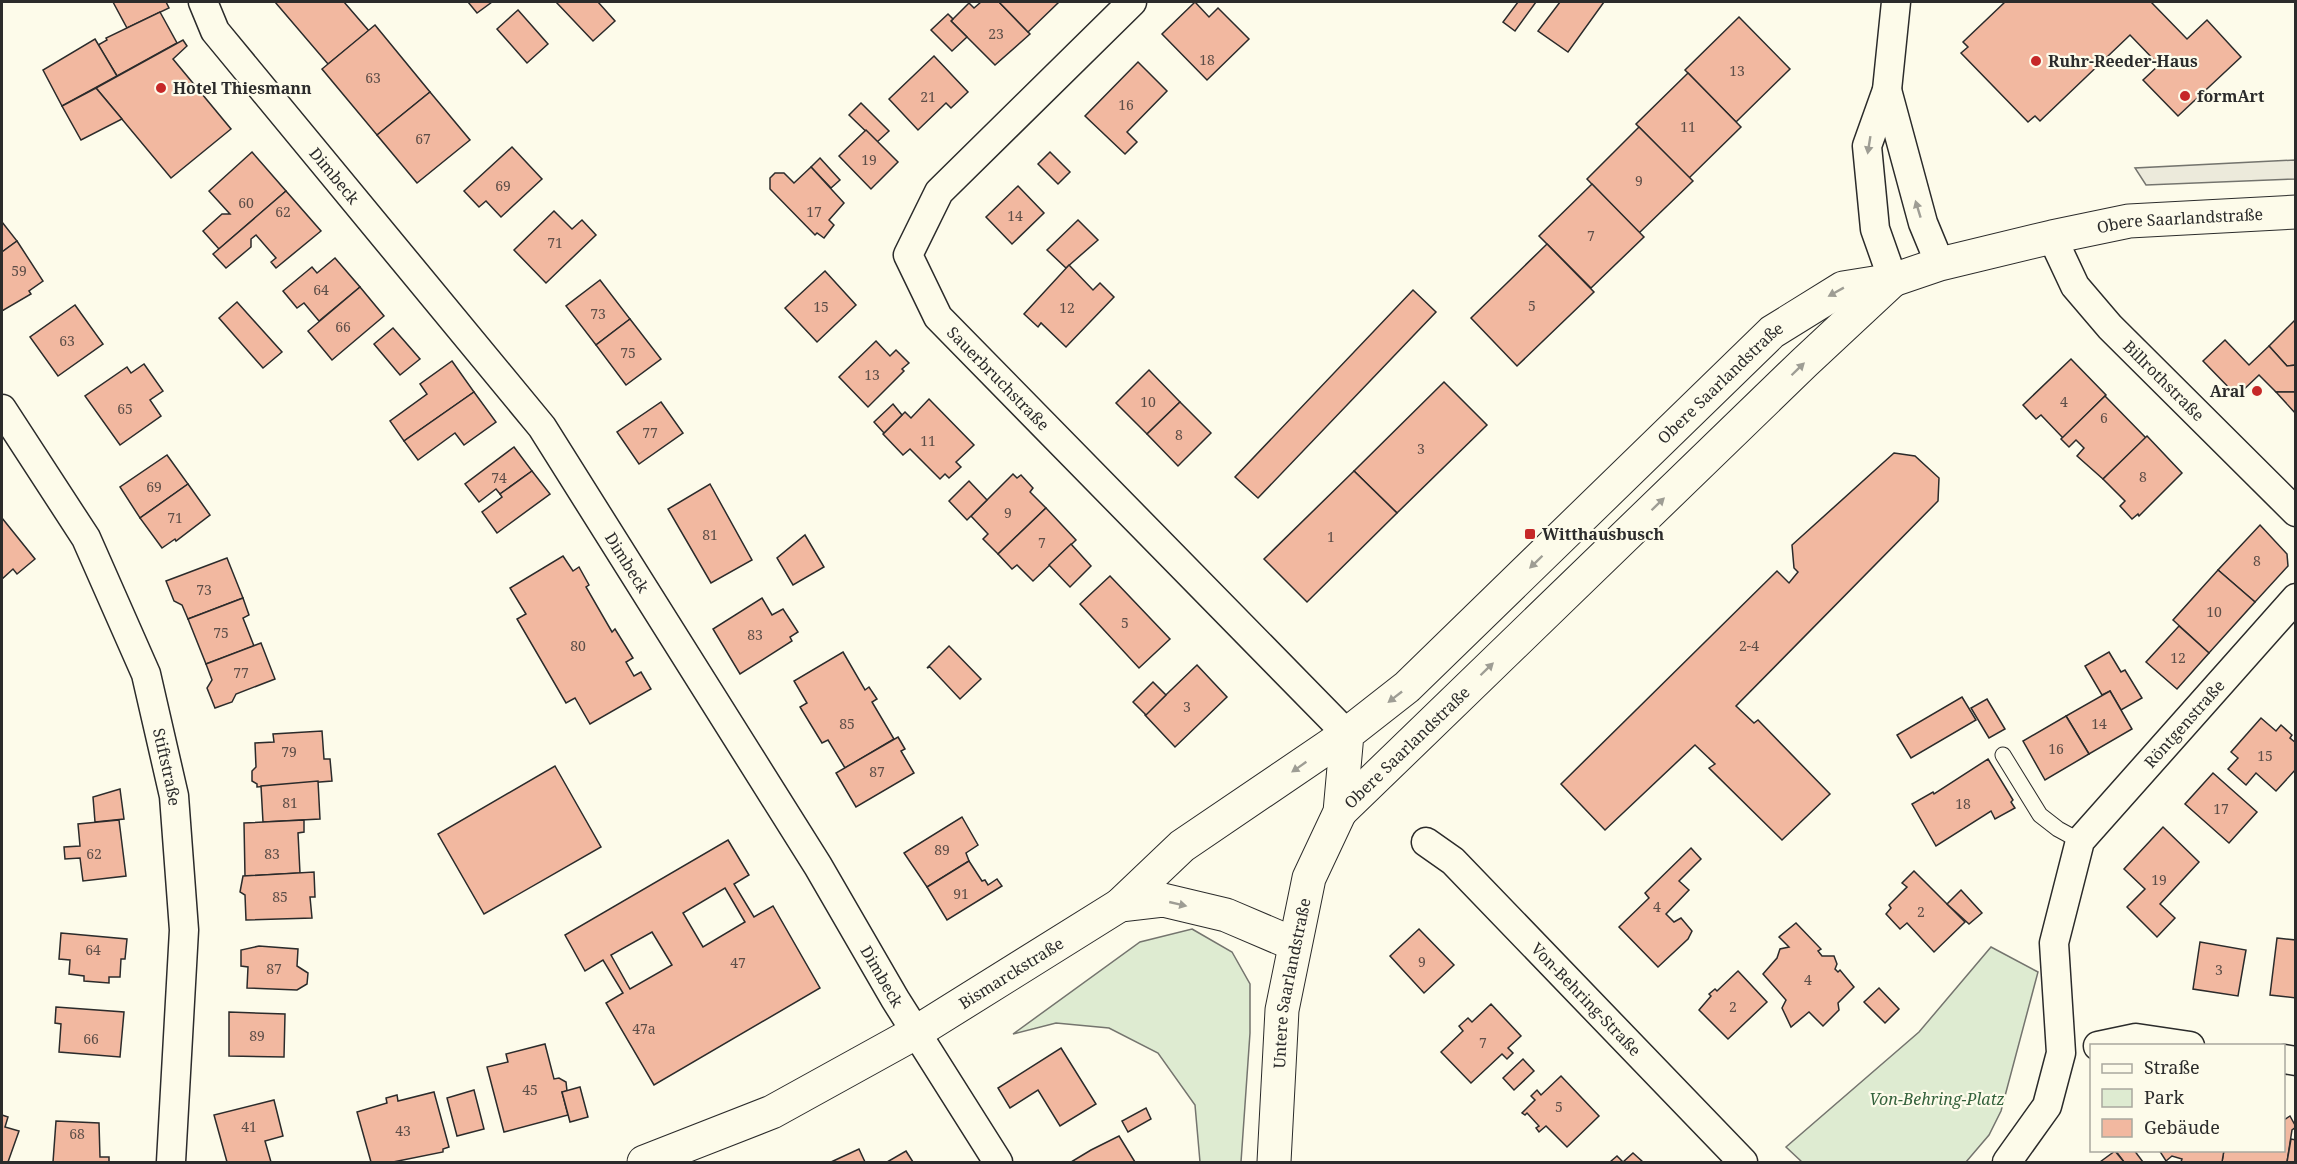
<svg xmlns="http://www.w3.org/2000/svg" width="2297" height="1164" font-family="'Noto Serif',serif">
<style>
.green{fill:#deebd1;stroke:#74746e;stroke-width:1.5}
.parking{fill:#eceadb;stroke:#74746e;stroke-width:1.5}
.building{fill:#f2b8a0;stroke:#2b2b2b;stroke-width:1.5;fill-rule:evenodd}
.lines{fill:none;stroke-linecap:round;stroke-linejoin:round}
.lane-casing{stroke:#2b2b2b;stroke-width:17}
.street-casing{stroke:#2b2b2b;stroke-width:31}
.secondary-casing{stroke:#2b2b2b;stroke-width:35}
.primary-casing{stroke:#2b2b2b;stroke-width:35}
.lane{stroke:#fdfbea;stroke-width:15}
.street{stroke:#fdfbea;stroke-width:28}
.secondary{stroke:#fdfbea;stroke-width:33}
.primary{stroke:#fdfbea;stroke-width:33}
.oneway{fill:#9e9d94}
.poi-dot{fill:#c62828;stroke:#fdfbea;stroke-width:2}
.labels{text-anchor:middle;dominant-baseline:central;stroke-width:4.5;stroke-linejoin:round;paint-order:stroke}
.number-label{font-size:14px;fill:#5d4e48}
.poi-label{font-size:16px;font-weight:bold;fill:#2b2b2b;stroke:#fdfbea;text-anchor:start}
.street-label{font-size:16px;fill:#2b2b2b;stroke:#fdfbea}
.park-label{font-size:16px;font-style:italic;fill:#34623c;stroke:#fdfbea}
</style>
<rect width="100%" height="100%" fill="#fdfbea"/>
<g class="green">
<polygon points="1192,929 1232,952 1250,984 1250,1033 1241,1162 1200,1162 1195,1105 1158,1053 1109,1028 1056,1023 1013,1034 1140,942"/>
<polygon points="1991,947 2038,972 2001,1111 1989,1135 1966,1162 1802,1162 1786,1147 1919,1032"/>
</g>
<polygon class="parking" points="2295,160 2295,179 2146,185 2135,168"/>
<g class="building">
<polygon points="113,2 166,2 169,8 127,28"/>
<polygon points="275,2 344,2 369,31 328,64"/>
<polygon points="468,2 492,2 477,13"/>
<polygon points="556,2 598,2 615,21 593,41"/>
<polygon points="981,2 999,2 1030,34 995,65 951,21 969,3 974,8"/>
<polygon points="999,2 1059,2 1028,32"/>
<polygon points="1195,2 1209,17 1218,8 1249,39 1207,80 1162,34"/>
<polygon points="1518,2 1536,2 1515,31 1503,22"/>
<polygon points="1560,2 1604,2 1568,52 1538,31"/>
<polygon points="2005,2 2151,2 2187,39 2207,20 2241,57 2178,116 2143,80 2159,65 2130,35 2040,121 2035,116 2028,122 1961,53 1968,47 1963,42"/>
<polygon points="518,10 548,44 527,63 497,29"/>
<polygon points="160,12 177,43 117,76 98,45 107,40 106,38"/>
<polygon points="948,14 953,19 951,21 967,37 952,51 931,30"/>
<polygon points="1739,17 1790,69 1736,122 1685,70"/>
<polygon points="375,25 430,92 377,135 322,69"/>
<polygon points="95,39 117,76 62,106 43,70"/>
<polygon points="183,40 187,46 173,59 231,129 171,178 96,88"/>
<polygon points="934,56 968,92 951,108 946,103 918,130 889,99"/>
<polygon points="1138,62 1167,91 1127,132 1137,142 1125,154 1085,116"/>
<polygon points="1688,73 1741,127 1689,178 1636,124"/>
<polygon points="96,88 122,119 81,140 62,106"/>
<polygon points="430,92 470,140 417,183 377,135"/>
<polygon points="861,103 889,131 877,142 849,115"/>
<polygon points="1639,127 1693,181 1639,233 1587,179"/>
<polygon points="866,130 898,162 871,189 839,156"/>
<polygon points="512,147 542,179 501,217 486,201 479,207 464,191"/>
<polygon points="252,152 286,191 219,249 203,231 222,214 230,214 209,191"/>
<polygon points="1050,152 1070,172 1058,184 1038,164"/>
<polygon points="820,158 840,180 831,188 811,167"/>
<polygon points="811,167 844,203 829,220 834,225 824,238 817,233 815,235 770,189 770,178 775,173 784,173 794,183"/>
<polygon points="1592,184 1644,237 1591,288 1539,236"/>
<polygon points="1018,186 1044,213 1012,244 986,217"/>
<polygon points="286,191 321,231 276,268 271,262 276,258 256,235 251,239 251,247 226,268 213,254"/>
<polygon points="554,211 572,229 582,220 596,235 546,283 514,250"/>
<polygon points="1078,220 1098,240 1066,268 1047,250"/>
<polygon points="2,222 17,241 2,252"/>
<polygon points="17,241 43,281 29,291 31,294 2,311 2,252"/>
<polygon points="1547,244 1594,292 1517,366 1471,318"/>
<polygon points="335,258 360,287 319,321 304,303 297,308 283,291 312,267 317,273"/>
<polygon points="1069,265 1093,290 1100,283 1114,297 1066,347 1041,323 1038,327 1024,314"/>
<polygon points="825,271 856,305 817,342 785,308"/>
<polygon points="600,280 630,319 596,345 566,306"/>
<polygon points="360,287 384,316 332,360 308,331"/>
<polygon points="1413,290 1436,312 1258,498 1235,477"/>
<polygon points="237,302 282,352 263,368 219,318"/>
<polygon points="75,305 103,344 58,376 30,337"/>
<polygon points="630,319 661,359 626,385 596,345"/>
<polygon points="2296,319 2296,365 2287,366 2269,346"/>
<polygon points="393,328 420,359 400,375 374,344"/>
<polygon points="2225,340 2249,365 2269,346 2287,366 2296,365 2296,392 2276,392 2259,375 2237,396 2203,361"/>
<polygon points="876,341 890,356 896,350 909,363 902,369 904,371 868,407 839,377"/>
<polygon points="2071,359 2106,395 2063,438 2041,415 2036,419 2023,405"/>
<polygon points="452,361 474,392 404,441 390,421 427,394 420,384"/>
<polygon points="144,364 163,391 150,400 161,416 120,445 85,396 127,367 131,373"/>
<polygon points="1149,370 1180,402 1147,434 1116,403"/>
<polygon points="1444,382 1487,425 1397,513 1354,471"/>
<polygon points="474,392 496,422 464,445 455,433 418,460 404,441"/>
<polygon points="2276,392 2296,392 2296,414"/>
<polygon points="2105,396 2146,438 2103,479 2077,456 2084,448 2076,440 2069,447 2061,439"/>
<polygon points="929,399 974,445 956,462 961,467 949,478 945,474 940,479 910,449 903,455 883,434 905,412 911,418"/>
<polygon points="661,402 683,433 639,464 617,432"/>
<polygon points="1180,402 1211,433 1178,466 1147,434"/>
<polygon points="893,404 902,415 884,433 874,422"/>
<polygon points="2147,436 2182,473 2139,516 2138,514 2132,519 2120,506 2125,501 2103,479"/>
<polygon points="514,447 532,471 500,494 496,489 479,502 465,484"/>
<polygon points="1894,453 1915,456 1939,478 1938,501 1736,706 1754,723 1758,720 1830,794 1782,840 1709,768 1715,764 1695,745 1605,830 1561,784 1777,571 1789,583 1798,572 1794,568 1792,545"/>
<polygon points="167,455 188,484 140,518 120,487"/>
<polygon points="532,471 550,494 497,533 482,512 502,497 500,494"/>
<polygon points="1354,471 1397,513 1307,602 1264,559"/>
<polygon points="1013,474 1017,478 1021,475 1033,488 1030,492 1046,508 998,554 983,539 988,534 971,516"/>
<polygon points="969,481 987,500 967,520 949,501"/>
<polygon points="188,484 210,515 176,541 175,539 162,548 140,518"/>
<polygon points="710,484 752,560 711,583 668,509"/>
<polygon points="1046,508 1076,540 1033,581 1017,565 1012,569 998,554"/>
<polygon points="2,518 35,559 17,574 13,569 2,579"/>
<polygon points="2260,525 2287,554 2288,566 2255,602 2218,570"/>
<polygon points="805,535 824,567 793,585 777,558"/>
<polygon points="1071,544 1091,566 1070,587 1049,565"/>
<polygon points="563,556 573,571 579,567 589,585 586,587 612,632 615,629 633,658 626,662 634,676 641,672 651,689 590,724 575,698 566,703 517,619 526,614 510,588"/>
<polygon points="227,558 243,598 188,619 182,605 174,601 166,581"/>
<polygon points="2218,570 2255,602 2209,653 2173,620"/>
<polygon points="1110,576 1170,639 1139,668 1080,604"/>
<polygon points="243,598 249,615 243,618 254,646 206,664 188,619"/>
<polygon points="762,598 772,615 783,609 798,632 790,637 792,641 740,674 713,629"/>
<polygon points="2179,626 2209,653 2177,689 2146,662"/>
<polygon points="261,643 275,679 236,694 232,702 215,708 207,688 212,680 206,664"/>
<polygon points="949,646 981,679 960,699 930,667 927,668"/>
<polygon points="843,652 865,690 869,687 877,699 872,702 894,739 845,768 828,740 822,743 800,707 807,703 794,681"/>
<polygon points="2109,652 2121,672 2125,670 2142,698 2121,710 2110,691 2102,695 2085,666"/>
<polygon points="1197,665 1227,697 1175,747 1145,715"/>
<polygon points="1153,682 1166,695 1146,715 1133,702"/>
<polygon points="2110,691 2132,729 2089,754 2066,716"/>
<polygon points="1962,697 1976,720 1911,758 1897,735"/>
<polygon points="1987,699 2005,729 1989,738 1971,708"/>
<polygon points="2066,716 2089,754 2045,780 2023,741"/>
<polygon points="2261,718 2276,731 2281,725 2292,735 2290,738 2296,743 2296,769 2276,791 2256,773 2246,785 2228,769 2238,758 2231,752"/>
<polygon points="322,731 324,759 330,759 332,781 257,787 257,784 252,781 252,771 256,767 255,743 274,742 273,734"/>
<polygon points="898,737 905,749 901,751 914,773 856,807 836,773"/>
<polygon points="1988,759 2013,800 2011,802 2015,808 1995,819 1991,811 1936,846 1912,804 1933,792 1934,794"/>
<polygon points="555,766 601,847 484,914 438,834"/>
<polygon points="2213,773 2257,812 2229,843 2185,804"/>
<polygon points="318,781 320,819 263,822 261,786"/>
<polygon points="120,789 124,819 95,822 93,797"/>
<polygon points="962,817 978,845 966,853 969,861 927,887 904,853"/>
<polygon points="119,820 126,876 83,881 80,858 65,859 64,847 80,846 78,824"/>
<polygon points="304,820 304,832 298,833 300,873 245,876 244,823"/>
<polygon points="2163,827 2199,862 2160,904 2175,918 2157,937 2127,907 2145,889 2124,869"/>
<path d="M728 840 749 875 734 884 754 917 773 906 820 988 654 1085 606 1003 623 993 603 960 585 971 565 935ZM725 888 745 922 703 947 683 913ZM652 932 672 965 630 989 611 955Z"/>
<polygon points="1691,848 1701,859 1679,881 1689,890 1666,914 1674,922 1681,918 1692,931 1688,939 1658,967 1619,927 1649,898 1645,893"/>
<polygon points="969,861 982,881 985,880 988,885 997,879 1002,886 947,920 927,887"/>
<polygon points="1914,871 1965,922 1934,952 1907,923 1900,929 1886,914 1891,908 1889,905 1907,887 1902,883"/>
<polygon points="314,872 315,897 310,897 312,918 246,920 245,895 240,892 243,876"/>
<polygon points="1961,890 1982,913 1969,924 1947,904"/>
<polygon points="1796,923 1821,949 1818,951 1822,956 1834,956 1837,964 1835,969 1838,972 1840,970 1854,987 1838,1003 1839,1010 1823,1026 1809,1012 1791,1027 1782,1008 1786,1000 1763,974 1777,958 1780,949 1789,947 1779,937"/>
<polygon points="1419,929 1454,965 1424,993 1390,956"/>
<polygon points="61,933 127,939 125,959 121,959 120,977 109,977 109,983 84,981 84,976 69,974 70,960 59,959"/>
<polygon points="2277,938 2296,940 2296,998 2270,995"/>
<polygon points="2200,942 2246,950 2238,996 2193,989"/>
<polygon points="259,946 298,949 297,966 308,973 307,984 297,990 247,988 248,967 241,966 241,950"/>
<polygon points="1738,971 1767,1002 1728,1039 1699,1010 1711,996 1709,994 1715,989 1717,991"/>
<polygon points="1879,988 1899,1009 1885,1023 1864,1002"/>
<polygon points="1491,1004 1521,1036 1508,1048 1513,1053 1507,1059 1502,1054 1471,1083 1441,1052 1463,1031 1459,1026 1468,1018 1472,1022"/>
<polygon points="56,1007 124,1012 120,1057 59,1052 61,1024 55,1023"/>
<polygon points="229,1012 285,1014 284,1057 229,1056"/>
<polygon points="545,1044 554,1079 559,1078 566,1082 567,1091 562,1092 568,1115 504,1132 487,1067 508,1062 506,1054"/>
<polygon points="1061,1048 1096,1104 1060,1126 1038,1090 1010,1108 998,1088"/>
<polygon points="1523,1059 1534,1071 1514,1090 1503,1078"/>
<polygon points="1561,1076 1599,1116 1567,1147 1546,1126 1539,1132 1536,1128 1539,1126 1527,1113 1525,1115 1522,1113 1535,1100 1531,1096 1537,1090 1541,1095"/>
<polygon points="580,1087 588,1117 570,1122 562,1092"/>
<polygon points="474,1090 484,1129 457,1136 447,1098"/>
<polygon points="434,1092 449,1147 443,1149 443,1152 393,1162 371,1162 357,1112 387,1103 386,1098 397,1095 398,1101"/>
<polygon points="274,1100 283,1136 265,1141 271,1162 227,1162 214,1115"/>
<polygon points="1146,1108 1151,1119 1128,1132 1122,1121"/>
<polygon points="2,1115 8,1117 5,1127 19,1131 8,1162 2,1162"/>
<polygon points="2290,1116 2296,1127 2292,1130 2287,1162 2222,1162 2224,1150 2284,1150 2284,1120"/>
<polygon points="56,1121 99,1123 100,1157 109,1157 109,1162 53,1162"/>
<polygon points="1119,1136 1135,1162 1071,1162 1091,1150"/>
<polygon points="2291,1139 2296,1140 2296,1162 2287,1162"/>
<polygon points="859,1149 865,1162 831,1162"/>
<polygon points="2115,1150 2134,1150 2143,1162 2124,1162"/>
<polygon points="2159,1150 2224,1150 2222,1162 2181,1162 2182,1159 2172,1156 2166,1161"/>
<polygon points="906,1151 913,1162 887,1162"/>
<polygon points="2115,1151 2124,1162 2100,1162"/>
<polygon points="1633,1153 1643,1162 1610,1162 1617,1156 1623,1162"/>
</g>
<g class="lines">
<defs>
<polyline id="lane" points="2003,755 2040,815 2058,829 2080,841"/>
<g id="street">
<path id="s1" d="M203 2 215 31 542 427 818 866 895 999 998 1162"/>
<path id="s2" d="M1132 2 939 192 908 255 938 317 1347 734"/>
<polyline points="1887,90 1923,223 1940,264"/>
<path id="s3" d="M2052 237 2075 286 2110 327 2296 512"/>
<polyline points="1893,280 1875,229 1867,146 1887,90 1896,2"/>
<path id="s4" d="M2 409 86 538 146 674 174 796 184 930 171 1162"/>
<path id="s5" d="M1426 842 1453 861 1743 1162"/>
<polyline points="2098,1046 2136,1038 2190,1046"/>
<polyline points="2284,1059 2296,1061"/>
<path id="s6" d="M2007 1162 2047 1106 2061 1053 2054 943 2080 841 2296 598"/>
</g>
<g id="secondary">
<polyline points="1120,905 1163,900 1226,915 1294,944"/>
<path id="s7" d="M644 1162 772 1112 915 1033 1120 905 1182 846 1347 734"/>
</g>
<g id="primary">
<path id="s8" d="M1340 812 1804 363 1893 280"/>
<path id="s9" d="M1274 1162 1282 1010 1309 878 1340 812 1347 734 1407 687 1772 332 1843 288 1893 280 1940 264 2052 237 2129 221 2296 212"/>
</g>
</defs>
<use href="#lane" class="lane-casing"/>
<use href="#street" class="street-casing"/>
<use href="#secondary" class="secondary-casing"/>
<use href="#primary" class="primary-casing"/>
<use href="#lane" class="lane"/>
<use href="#street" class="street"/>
<use href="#secondary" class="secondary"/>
<use href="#primary" class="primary"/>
</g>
<defs><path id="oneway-solid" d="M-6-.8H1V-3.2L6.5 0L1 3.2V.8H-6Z" transform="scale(1.5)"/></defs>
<g class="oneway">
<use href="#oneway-solid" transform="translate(1869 145) rotate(99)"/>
<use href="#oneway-solid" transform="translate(1918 209) rotate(-107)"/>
<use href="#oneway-solid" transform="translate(1836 292) rotate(151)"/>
<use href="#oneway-solid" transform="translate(1798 369) rotate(-44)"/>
<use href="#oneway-solid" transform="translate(1658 504) rotate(-44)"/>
<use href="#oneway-solid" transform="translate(1536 562) rotate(136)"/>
<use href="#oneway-solid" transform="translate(1487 669) rotate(-44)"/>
<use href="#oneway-solid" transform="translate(1395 697) rotate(142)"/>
<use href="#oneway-solid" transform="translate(1299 767) rotate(145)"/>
<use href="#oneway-solid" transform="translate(1178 904) rotate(13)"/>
</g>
<g class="poi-dot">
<circle cx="2036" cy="61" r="6"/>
<circle cx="161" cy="88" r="6"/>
<circle cx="2185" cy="96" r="6"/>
<circle cx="2257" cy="391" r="6"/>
<rect x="1524" y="528" width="12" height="12" rx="3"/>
</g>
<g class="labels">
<g class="number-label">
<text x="996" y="33">23</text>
<text x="1207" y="59">18</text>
<text x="1737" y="70">13</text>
<text x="373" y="77">63</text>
<text x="928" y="96">21</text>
<text x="1126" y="104">16</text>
<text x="1688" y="126">11</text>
<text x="423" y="138">67</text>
<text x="869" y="159">19</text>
<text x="1639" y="180">9</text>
<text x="503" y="185">69</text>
<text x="246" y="202">60</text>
<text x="283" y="211">62</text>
<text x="814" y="211">17</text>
<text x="1015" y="215">14</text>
<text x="1591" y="235">7</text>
<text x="555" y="242">71</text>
<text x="19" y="270">59</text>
<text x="321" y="289">64</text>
<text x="1532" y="305">5</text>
<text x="821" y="306">15</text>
<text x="1067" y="307">12</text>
<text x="598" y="313">73</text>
<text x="343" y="326">66</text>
<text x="67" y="340">63</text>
<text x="628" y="352">75</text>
<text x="872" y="374">13</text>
<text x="1148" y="401">10</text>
<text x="2064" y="401">4</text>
<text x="125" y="408">65</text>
<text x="2104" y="417">6</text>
<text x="650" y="432">77</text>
<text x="1179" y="434">8</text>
<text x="928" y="440">11</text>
<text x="1421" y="448">3</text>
<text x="2143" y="476">8</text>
<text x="499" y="477">74</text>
<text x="154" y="486">69</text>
<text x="1008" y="512">9</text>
<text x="175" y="517">71</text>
<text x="710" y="534">81</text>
<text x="1331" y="536">1</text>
<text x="1042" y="542">7</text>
<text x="2257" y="560">8</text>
<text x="204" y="589">73</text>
<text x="2214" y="611">10</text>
<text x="1125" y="622">5</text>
<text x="221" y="632">75</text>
<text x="755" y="634">83</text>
<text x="578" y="645">80</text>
<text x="1749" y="645">2-4</text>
<text x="2178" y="657">12</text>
<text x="241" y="672">77</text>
<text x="1187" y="706">3</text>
<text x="847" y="723">85</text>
<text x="2099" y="723">14</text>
<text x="2056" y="748">16</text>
<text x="289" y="751">79</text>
<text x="2265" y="755">15</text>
<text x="877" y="771">87</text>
<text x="290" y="802">81</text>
<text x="1963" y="803">18</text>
<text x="2221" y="808">17</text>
<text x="942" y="849">89</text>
<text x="94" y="853">62</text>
<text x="272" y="853">83</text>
<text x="2159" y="879">19</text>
<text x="961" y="893">91</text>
<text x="280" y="896">85</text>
<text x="1657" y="906">4</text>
<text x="1921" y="911">2</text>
<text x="93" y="949">64</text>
<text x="1422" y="961">9</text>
<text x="738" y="962">47</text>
<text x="274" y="968">87</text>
<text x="2219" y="969">3</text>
<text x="1808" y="979">4</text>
<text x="1733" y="1006">2</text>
<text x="644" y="1028">47a</text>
<text x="257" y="1035">89</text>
<text x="91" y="1038">66</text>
<text x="1483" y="1042">7</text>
<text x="530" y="1089">45</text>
<text x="1559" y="1106">5</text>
<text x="249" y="1126">41</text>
<text x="403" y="1130">43</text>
<text x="77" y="1133">68</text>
</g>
<g class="poi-label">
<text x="2048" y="61">Ruhr-Reeder-Haus</text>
<text x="173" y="88">Hotel Thiesmann</text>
<text x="2197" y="96">formArt</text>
<text x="2245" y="391" text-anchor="end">Aral</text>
<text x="1542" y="534">Witthausbusch</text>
</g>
<g class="street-label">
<text stroke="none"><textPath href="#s1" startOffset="219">Dimbeck</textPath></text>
<text stroke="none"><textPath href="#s9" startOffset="1452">Obere Saarlandstraße</textPath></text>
<text stroke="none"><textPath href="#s2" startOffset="496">Sauerbruchstraße</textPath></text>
<text stroke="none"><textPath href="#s3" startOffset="184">Billrothstraße</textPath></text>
<text stroke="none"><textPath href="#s9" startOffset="951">Obere Saarlandstraße</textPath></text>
<text stroke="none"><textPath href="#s1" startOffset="705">Dimbeck</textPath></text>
<text stroke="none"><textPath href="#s6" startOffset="496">Röntgenstraße</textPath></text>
<text stroke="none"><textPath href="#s8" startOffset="93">Obere Saarlandstraße</textPath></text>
<text stroke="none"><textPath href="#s4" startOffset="398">Stiftstraße</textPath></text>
<text stroke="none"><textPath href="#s7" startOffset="414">Bismarckstraße</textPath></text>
<text stroke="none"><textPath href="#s1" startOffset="1191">Dimbeck</textPath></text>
<text stroke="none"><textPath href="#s9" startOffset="180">Untere Saarlandstraße</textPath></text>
<text stroke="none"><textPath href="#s5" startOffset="225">Von-Behring-Straße</textPath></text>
</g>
<g class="park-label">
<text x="1937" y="1099">Von-Behring-Platz</text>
</g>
</g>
<rect width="2297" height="1164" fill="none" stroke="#2b2b2b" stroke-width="6"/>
<rect x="2090" y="1044" width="195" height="108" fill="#fdfbea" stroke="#a9a89e" stroke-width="1.5"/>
<rect x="2102" y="1064" width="30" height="9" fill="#fdfbea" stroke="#a9a89e" stroke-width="1.5"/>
<text x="2144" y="1074" font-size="18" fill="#2b2b2b">Straße</text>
<rect x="2102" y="1089" width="30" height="18" fill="#deebd1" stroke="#a9a89e" stroke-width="1.5"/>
<text x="2144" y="1104" font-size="18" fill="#2b2b2b">Park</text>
<rect x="2102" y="1119" width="30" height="18" fill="#f2b8a0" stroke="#a9a89e" stroke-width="1.5"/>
<text x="2144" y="1134" font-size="18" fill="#2b2b2b">Gebäude</text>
</svg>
